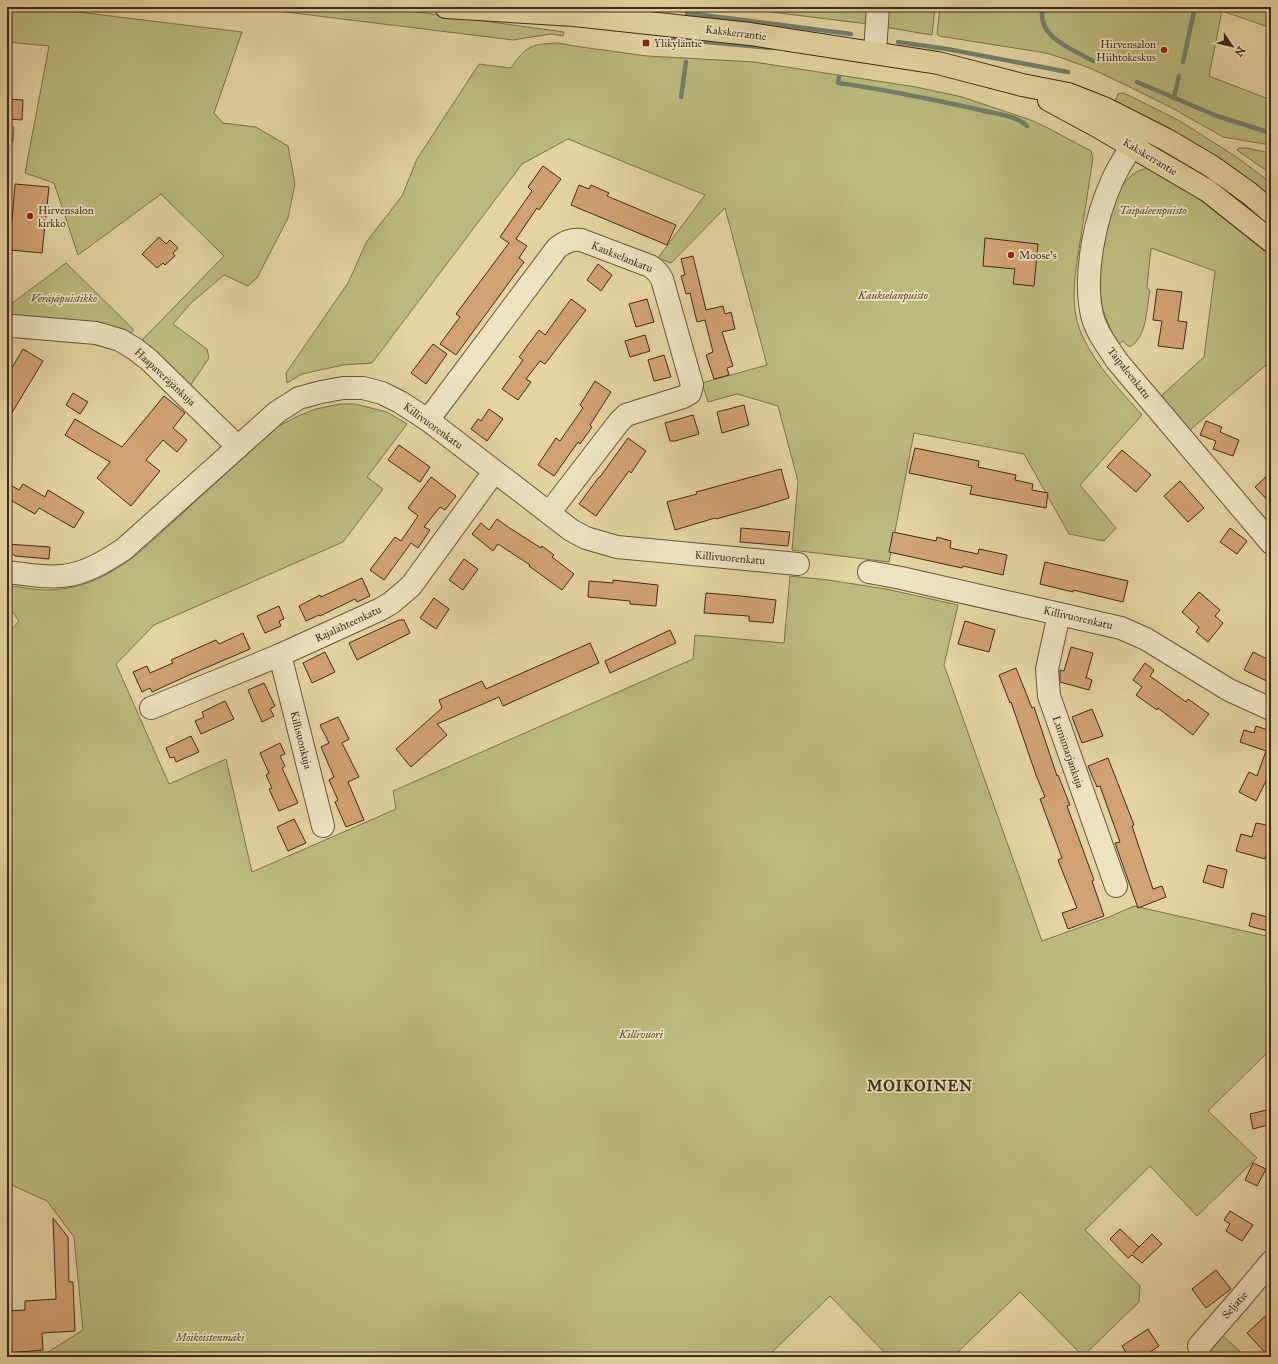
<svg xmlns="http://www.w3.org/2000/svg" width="1278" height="1364" font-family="'IM FELL Great Primer',serif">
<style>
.green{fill:#bbbb7f;stroke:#7e724e}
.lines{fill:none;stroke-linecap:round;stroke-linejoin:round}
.stream{stroke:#747f6c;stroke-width:4.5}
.building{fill:#d1a273;stroke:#42291e}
.minor-casing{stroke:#6a543f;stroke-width:24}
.major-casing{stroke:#42291e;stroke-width:24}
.minor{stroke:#ede3c2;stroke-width:22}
.major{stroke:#e3d4a1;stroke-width:22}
.poi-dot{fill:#8f2418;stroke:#ede3c2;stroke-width:1.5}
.labels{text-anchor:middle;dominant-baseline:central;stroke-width:3.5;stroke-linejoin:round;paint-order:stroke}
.street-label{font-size:11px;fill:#42291e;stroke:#ede3c2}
.poi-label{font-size:11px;fill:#42291e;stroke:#ede3c2;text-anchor:start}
.park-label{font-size:11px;font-style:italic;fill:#5a4631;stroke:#ede3c2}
.district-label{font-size:15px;font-weight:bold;letter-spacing:1px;fill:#42291e;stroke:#ede3c2}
</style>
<rect width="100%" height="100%" fill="#e3d4a1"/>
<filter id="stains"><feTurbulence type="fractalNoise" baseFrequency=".005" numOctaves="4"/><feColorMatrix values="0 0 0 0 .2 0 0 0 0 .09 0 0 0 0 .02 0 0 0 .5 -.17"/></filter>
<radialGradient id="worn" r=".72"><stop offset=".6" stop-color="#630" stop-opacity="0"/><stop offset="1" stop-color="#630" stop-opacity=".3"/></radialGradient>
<g class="green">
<polygon points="7,7 37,7 242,32 214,113 223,123 256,127 288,146 295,184 288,218 257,278 248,286 224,275 191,303 173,324 207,349 209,358 188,389 145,348 143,339 224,256 161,194 78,255 54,183 25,173 49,46 7,42"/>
<polygon points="245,7 381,7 564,32 563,36 551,34 513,40"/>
<polygon points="730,7 872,7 868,24"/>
<polygon points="883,7 935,7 932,35 890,28 882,24"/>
<polygon points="940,7 1271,7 1271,28 1222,11 1209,76 1271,100 1271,145 1223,137 1174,109 1136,90 1092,69 1062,58 1046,53 939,36 937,34"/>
<path d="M557 43 581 47 647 56 754 62 916 87 962 97 1028 119 1046 127 1091 151 1093 158C1089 184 1085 210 1081 236 1076 269 1068 304 1082 335 1096 366 1120 390 1142 415L1080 485 1116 528 1104 541 1069 534 1024 454 914 433 889 562 792 550 798 481 778 406 737 394 708 402 702 383 767 365 725 208 671 263 658 258 705 195 568 139 522 164 372 363 343 365 302 374 287 383 286 373 348 283 367 241 402 196 417 159 479 64 511 68C526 46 531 44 557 43Z"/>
<polygon points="1124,93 1180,121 1238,158 1271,183 1271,203 1114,104 1118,94"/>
<polygon points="7,127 14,127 13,141 7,143"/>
<polygon points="1239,148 1246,148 1271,153 1271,174 1237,150"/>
<path d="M1150 168 1157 169 1271 248V370L1266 365 1190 430 1161 396 1204 357 1215 271 1151 248 1147 287 1150 291C1146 309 1148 328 1135 343 1130 349 1127 346 1123 341L1118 345C1111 330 1103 315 1101 299 1100 290 1098 280 1098 271 1099 262 1102 253 1104 244 1109 218 1116 171 1150 168Z"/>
<polygon points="66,263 134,330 127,336 7,318 7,307"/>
<path d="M340 404H355L387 412 407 424 367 477 383 489 343 542 154 625 116 664 169 784 226 759 252 872 396 809 393 791 693 659 695 635 784 643 790 576 828 580 886 589 958 605 944 665 1042 941 1109 917 1134 906 1271 937V1049L1208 1111 1257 1158 1197 1216 1150 1166 1085 1230 1140 1286 1139 1302 1083 1356 1020 1292 957 1353 961 1357H889L830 1296 767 1357H40L83 1330 74 1237 47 1201 7 1183V635L19 621 7 604V585C20 587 34 590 47 590 83 590 112 574 140 552L277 427 298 416 316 409Z"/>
<polygon points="1219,1332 1246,1357 1219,1357 1207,1346"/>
</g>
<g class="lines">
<g class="stream">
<polyline points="687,13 851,34"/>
<path d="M1042 13C1040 38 1074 50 1093 61"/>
<polyline points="657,42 677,40 695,41 771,48"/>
<polyline points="898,42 947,49 1068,72"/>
<polyline points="1183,62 1195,7"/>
<path d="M839 77 838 83C884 89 930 99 976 109 990 113 1017 115 1027 126"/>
<polyline points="1137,82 1217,116 1271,133"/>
<polyline points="681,97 686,62"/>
<polyline points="1174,97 1179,76"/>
<polyline points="1268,363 1271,362"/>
</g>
</g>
<g class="building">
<polygon points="7,99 23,100 22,120 7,119"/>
<polygon points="543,166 561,179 539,210 537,208 516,239 527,246 519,258 524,262 456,355 440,344 460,317 456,314 509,243 500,237 532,191 528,187"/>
<polygon points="15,184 49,187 42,253 11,250 12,249 7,248 7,222 12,222"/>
<polygon points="579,185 589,189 591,185 609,193 607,196 676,225 667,245 571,205"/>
<polygon points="159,237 166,244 170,240 178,248 173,253 175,256 165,265 163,263 157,268 142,254"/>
<polygon points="985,238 1038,244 1034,286 1013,284 1015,269 983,266"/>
<polygon points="693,256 706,310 723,306 725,314 731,312 735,329 722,332 733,366 727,368 729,375 714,379 706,355 713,352 705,320 697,322 690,293 686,294 681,276 685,275 681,259"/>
<polygon points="598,264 612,275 601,291 587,280"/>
<polygon points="1157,289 1182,292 1178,321 1187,322 1183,349 1158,346 1162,321 1153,320"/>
<polygon points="571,299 586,310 545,364 540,361 526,379 531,382 518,400 502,389 523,360 519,357 539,330 545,335"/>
<polygon points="647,299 654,322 636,327 629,304"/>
<polygon points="645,335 650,351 630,357 625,341"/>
<polygon points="433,344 447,354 426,384 411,373"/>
<polygon points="23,349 43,361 7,421 7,376"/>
<polygon points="664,355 671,377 654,381 648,360"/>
<polygon points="595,381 611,392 590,425 592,427 580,444 578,442 554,476 538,465 556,438 560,441 583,408 580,405"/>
<polygon points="73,393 88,402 80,414 66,405"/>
<polygon points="164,396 185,413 173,428 187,440 177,452 163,440 146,460 160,471 131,506 97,478 110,462 65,435 75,419 122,447"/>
<polygon points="744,405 749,425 722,433 717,412"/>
<polygon points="489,409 503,419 487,441 471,429 478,419 481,421"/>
<polygon points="693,415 699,434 675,441 670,441 665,423"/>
<polygon points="1206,421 1222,427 1220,432 1239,440 1233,456 1213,449 1216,441 1200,435"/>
<polygon points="628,438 646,451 631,473 629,471 596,516 579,504 599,477 600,477"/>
<polygon points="399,445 430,467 420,482 388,460"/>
<polygon points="915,448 979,461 978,467 1016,475 1015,480 1033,484 1032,490 1048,493 1046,508 970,494 972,486 909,473"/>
<polygon points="1122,450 1151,475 1136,492 1107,467"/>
<polygon points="781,469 789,498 763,506 716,519 715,518 675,530 667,502 697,494 696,492"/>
<polygon points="1271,472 1271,504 1255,487"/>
<polygon points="431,477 456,496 445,510 440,507 424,527 430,530 418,548 411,543 384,580 370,570 395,537 401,541 418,516 408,508"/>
<polygon points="1180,481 1204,508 1188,522 1164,496"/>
<polygon points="7,483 19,490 23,484 45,497 48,490 84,512 74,528 39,508 35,514 7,498"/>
<polygon points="497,519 508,527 541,548 542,546 554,555 552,557 574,574 562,590 529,566 530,565 498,544 493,551 472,534 481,523 489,530"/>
<polygon points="741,528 790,532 788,546 740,542"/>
<polygon points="1230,528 1247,541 1237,554 1220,542"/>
<polygon points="893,532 936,541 937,537 951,541 950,548 978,554 979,549 1007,555 1003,575 963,566 962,568 889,552"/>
<polygon points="7,544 50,547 49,559 15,556 7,549"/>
<polygon points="464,559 478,569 463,590 449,580"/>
<polygon points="1045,562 1128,581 1123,602 1073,590 1073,592 1040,584"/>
<polygon points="362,578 370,596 357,602 355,599 320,616 319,615 306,621 299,606 320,595 321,597"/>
<polygon points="613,580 658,585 656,606 630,604 630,601 588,597 589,581 613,583"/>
<polygon points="1199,592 1220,610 1215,616 1223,623 1208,642 1196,632 1199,627 1182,612"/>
<polygon points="706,593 741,596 776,600 773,623 749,621 749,616 704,613"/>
<polygon points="434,598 449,609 436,629 420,618"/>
<polygon points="279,606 284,619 279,621 281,626 265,633 257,616"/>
<polygon points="399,620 404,620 410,633 357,660 349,643"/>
<polygon points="965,621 995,630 989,652 958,644"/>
<polygon points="670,630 676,643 610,673 605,661"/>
<polygon points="243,633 250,649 189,675 152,692 150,688 142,692 133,672 147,666 150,673 173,663 171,660 216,640 219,644"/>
<polygon points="590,643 599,663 503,706 499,697 437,724 447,735 411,767 396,749 442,708 439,700 482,681 486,689"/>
<polygon points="1071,647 1093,653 1086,678 1085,677 1092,680 1089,690 1060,682 1060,670 1064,671"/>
<polygon points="325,652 335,672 312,683 303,663"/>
<polygon points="1253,652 1271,661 1271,683 1244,670"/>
<polygon points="1145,663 1154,670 1150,676 1186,702 1188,699 1209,714 1193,735 1158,708 1157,710 1136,695 1142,687 1133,680"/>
<polygon points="1016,668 1032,708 1034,707 1057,776 1058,775 1070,805 1067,806 1094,880 1092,881 1104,916 1068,929 1062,913 1077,908 1058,860 1062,858 1040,799 1045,797 1036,775 1011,702 1010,703 999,675"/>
<polygon points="264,683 275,706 270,709 274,716 262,722 248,690"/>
<polygon points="225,701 234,719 201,734 195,721 204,717 202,712"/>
<polygon points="1092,709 1103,736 1082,743 1072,717"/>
<polygon points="338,717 349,739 342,743 359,777 348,782 364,820 346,827 335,802 338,800 329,780 334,777 321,747 329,743 320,725"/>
<polygon points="1256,726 1271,731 1271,771 1256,801 1239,792 1249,772 1257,776 1266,751 1240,742 1244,730 1254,733"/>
<polygon points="191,736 199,752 176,762 174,757 170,758 166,748"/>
<polygon points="280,743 285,754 280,756 285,766 282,768 298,803 279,811 269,789 272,788 266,775 269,773 260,753"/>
<polygon points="1108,758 1134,825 1132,826 1153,889 1162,886 1166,897 1138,908 1115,843 1120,842 1100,786 1097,787 1088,766"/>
<polygon points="294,819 306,843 288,851 277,827"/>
<polygon points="1256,823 1271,826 1271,838 1265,859 1236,851 1241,834 1252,837"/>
<polygon points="1208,865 1227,870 1223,888 1203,882"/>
<polygon points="1252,913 1271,918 1268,931 1249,926"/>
<polygon points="1271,1109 1271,1124 1253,1129 1250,1114"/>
<polygon points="1253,1163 1266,1169 1257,1186 1245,1180"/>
<polygon points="1230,1211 1253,1225 1242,1241 1226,1231 1230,1224 1224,1220"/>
<polygon points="53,1218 68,1237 69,1282 73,1282 75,1331 42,1333 43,1350 7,1353 7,1311 25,1310 25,1301 56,1299"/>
<polygon points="1120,1229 1139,1247 1133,1253 1152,1234 1162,1244 1142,1263 1132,1255 1128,1258 1110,1239"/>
<polygon points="1216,1270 1231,1289 1206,1308 1192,1289"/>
<polygon points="1271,1311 1271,1357 1269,1357 1247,1333"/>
<polygon points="1148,1329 1159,1346 1143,1357 1129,1357 1122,1346"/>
</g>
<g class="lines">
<defs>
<g id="minor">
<polyline points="875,52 878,7"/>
<path d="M1142 131C1131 147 1120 163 1112 181 1095 218 1083 275 1092 315 1096 332 1108 347 1117 361L1271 543"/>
<polyline points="7,327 13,326 96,333 120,340 135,349 149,360 238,447"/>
<path d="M428 420 557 248C565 242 571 239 581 240L650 266C655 269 659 273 662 279L692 385 690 393 683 397 626 415 619 422 549 513"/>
<path d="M7 572C25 574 44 578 62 576 85 574 106 561 124 549L277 412 299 398 321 392 343 388H363L382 393 400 402 428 420 549 513 571 530 586 538 617 547 798 564"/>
<polyline points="869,572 901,578 1121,628 1146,639 1229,690 1271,709"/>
<polyline points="1059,614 1047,669 1049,696 1116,886"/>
<polyline points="280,655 323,826"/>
<polyline points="151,708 280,655 381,609 391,603 411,586 494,472"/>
<polyline points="1199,1346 1240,1299 1271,1262"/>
</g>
<g id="major">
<polyline points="446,7 574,15 750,34 938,63 1022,85 1068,94 1106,109 1167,140 1211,166 1249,193 1271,212"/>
<polyline points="1049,100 1097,126 1208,191 1271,241"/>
</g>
</defs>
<use href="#minor" class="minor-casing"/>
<use href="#major" class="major-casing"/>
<use href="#minor" class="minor"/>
<use href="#major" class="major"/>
</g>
<g class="poi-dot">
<rect x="642" y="39" width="8" height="8" rx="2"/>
<circle cx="1164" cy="50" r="4"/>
<circle cx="30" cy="216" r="4"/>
<circle cx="1011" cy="255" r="4"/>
</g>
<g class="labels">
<g class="street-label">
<text transform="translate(736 33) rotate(7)">Kakskerrantie</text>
<text transform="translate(1150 157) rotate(31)">Kakskerrantie</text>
<text transform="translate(622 257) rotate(22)">Kaukselankatu</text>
<text transform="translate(1129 373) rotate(52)">Taipaleenkatu</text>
<text transform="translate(165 377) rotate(43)">Haapaveräjänkuja</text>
<text transform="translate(433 426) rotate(36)">Killivuorenkatu</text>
<text transform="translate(730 558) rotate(5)">Killivuorenkatu</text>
<text transform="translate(1078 618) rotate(13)">Killivuorenkatu</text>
<text transform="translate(348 624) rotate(-25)">Rajalähteenkatu</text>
<text transform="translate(301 740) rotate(76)">Killisuonkuja</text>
<text transform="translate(1068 752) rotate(71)">Lumimarjankuja</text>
<text transform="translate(1235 1305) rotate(-49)">Seljatie</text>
</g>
<g class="poi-label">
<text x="654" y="43">Ylikyläntie</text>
<text x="1156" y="44" text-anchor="end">Hirvensalon<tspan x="1156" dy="13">Hiihtokeskus</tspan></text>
<text x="38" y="210">Hirvensalon<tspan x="38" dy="13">kirkko</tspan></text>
<text x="1019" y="255">Moose's</text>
</g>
<g class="park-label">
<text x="1153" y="210">Taipaleenpuisto</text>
<text x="893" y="295">Kaukselanpuisto</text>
<text x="64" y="298">Veräjäpuistikko</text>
<text x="641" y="1034">Killivuori</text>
<text x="210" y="1337">Moikoistenmäki</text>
</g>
<g class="district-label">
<text x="920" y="1086">MOIKOINEN</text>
</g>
</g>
<rect width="1278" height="1364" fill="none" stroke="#e3d4a1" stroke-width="24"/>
<rect x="8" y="8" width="1262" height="1348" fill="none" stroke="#42291e" stroke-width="2"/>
<rect x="12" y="12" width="1254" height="1340" fill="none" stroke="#42291e"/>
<g transform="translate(1232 46) rotate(125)" stroke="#ede3c2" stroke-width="3" paint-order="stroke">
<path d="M0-3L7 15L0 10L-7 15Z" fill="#42291e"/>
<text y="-6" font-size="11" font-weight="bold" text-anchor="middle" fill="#42291e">N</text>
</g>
<rect width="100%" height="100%" filter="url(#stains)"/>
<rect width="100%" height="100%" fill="url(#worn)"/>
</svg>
